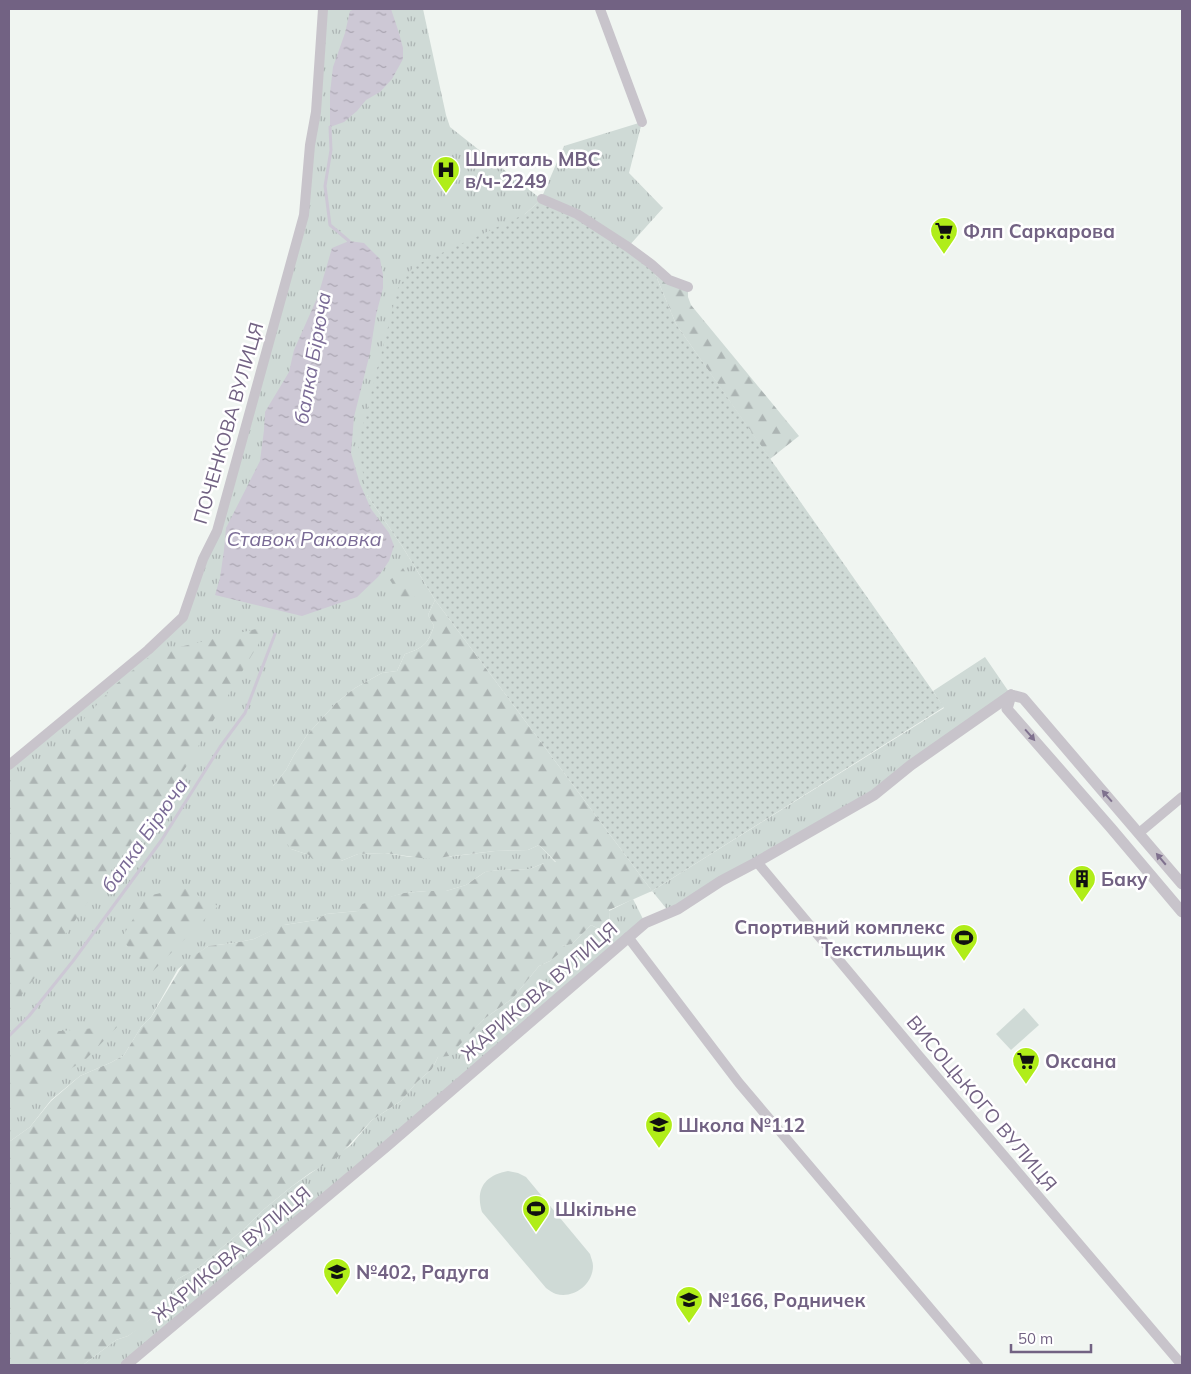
<svg xmlns="http://www.w3.org/2000/svg" width="1191" height="1374" font-family="Mulish,sans-serif">
<style>
.grass{fill:url(#grass-tufts)}
.forest{fill:url(#forest-firs)}
.garden{fill:url(#garden-dots)}
.pitch{fill:#cfdad6}
.water{fill:url(#water-ripples)}
.lines{fill:none;stroke-linecap:round;stroke-linejoin:round}
.stream{stroke:#cdc8d5;stroke-width:3}
.minor{stroke:#c8c4cb;stroke-width:10}
.tertiary{stroke:#c8c4cb;stroke-width:11}
.oneway{fill:#7f718e}
.labels{text-anchor:middle;dominant-baseline:central;stroke-width:5;stroke-linejoin:round;paint-order:stroke}
.poi-label{font-size:19px;font-weight:bold;fill:#726283;stroke:#fff;text-anchor:start}
.street-label{font-size:19px;fill:#726283;stroke:#fff}
.water-label{font-size:20px;font-style:italic;fill:#7a6b96;stroke:#fff}
</style>
<defs>
<pattern id="grass-tufts" width="24" height="20" patternUnits="userSpaceOnUse" patternTransform="scale(1.25)"><rect width="24" height="20" fill="#cfdad6"/><path d="M3 7l-1-3M5 7V3M7 7l1-3M15 17l-1-3M17 17v-4M19 17l1-3" fill="none" stroke="#acb4b3"/></pattern>
<pattern id="forest-firs" width="22" height="20" patternUnits="userSpaceOnUse" patternTransform="scale(1.25)"><rect width="22" height="20" fill="#cfdad6"/><path d="M5 1l3.5 6h-7zM16 11l3.5 6h-7z" fill="#acb4b3"/></pattern>
<pattern id="garden-dots" width="8" height="8" patternUnits="userSpaceOnUse" patternTransform="scale(1.25)"><rect width="8" height="8" fill="#cfdad6"/><path d="M2 2h.1M6 6h.1" fill="none" stroke="#acb4b3" stroke-width="1.8" stroke-linecap="round"/></pattern>
<pattern id="water-ripples" width="26" height="14" patternUnits="userSpaceOnUse" patternTransform="scale(1.25)"><rect width="26" height="14" fill="#cdc8d5"/><path d="M2 4q2-2 4 0t4 0M15 11q2-2 4 0t4 0" fill="none" stroke="#aba6b2"/></pattern>
</defs>
<rect width="100%" height="100%" fill="#f0f5f1"/>
<g class="grass">
<path d="M323 9H423L446 115 450 127 541 199 564 146 642 122 629 173 663 208 628 247 542 199 525 214 367 495 402 546 435 600 428 615 434 626C428 644 423 648 405 654L397 671 382 673 355 688 336 703 307 735 294 755 286 770 273 786 291 849 309 855 341 861 358 854 385 853 410 857H447L495 851 528 850 539 845 556 863H544L530 869 499 870 485 872 466 885 446 891H427L404 893 384 899 358 911 326 914 316 920 284 925 254 939 234 943 208 946 178 969 151 1017 141 1027 124 1055 112 1062 80 1076 51 1100 30 1127 9 1142V765L183 617 217 531 304 215Z"/>
<polygon points="985,657 1011,695 874,795 670,913 652,891 944,708 933,691"/>
<polygon points="633,899 645,923 126,1365 83,1365 116,1340 128,1336 155,1315 168,1297 178,1279 199,1267 245,1228 263,1210 291,1187 351,1145 372,1120 401,1101 417,1082 432,1069 438,1057 460,1043 484,1019 513,998 539,966 550,961 562,946 572,944 591,925 597,928 610,924 609,911"/>
</g>
<g class="forest">
<polygon points="651,264 688,287 688,297 691,305 799,436 770,459 676,324"/>
<polygon points="403,568 419,596 402,599 390,580"/>
<path d="M435 600 652 891 609 910 610 924 607 931 597 928 591 925 572 944 562 946 561 952 550 961 539 966 513 998 484 1019 449 1056 438 1057 432 1069 417 1082 401 1101 372 1120 338 1157 310 1173 291 1187 263 1210 245 1228 199 1267 178 1279 168 1297 155 1315 141 1327 128 1336 116 1340 83 1365H9V1142L30 1127 51 1101 80 1076 112 1062 124 1055 141 1027 151 1017 184 963 208 946 234 943 254 939 272 930 277 921 284 925 316 920 326 914 358 911 362 904 404 893 427 891H446L466 885 485 872 499 870 530 869 544 863 556 862 539 845 528 850 495 851 428 859 385 853 358 854 341 861 317 865 309 855 291 849 277 831 271 814 273 786 286 770 294 755 307 735 336 703 355 688 382 673 397 671 405 654C423 648 428 644 434 626L428 615Z"/>
<polygon points="269,626 186,767 151,818 93,894 51,956 9,1012 9,801 115,685 154,653"/>
<polygon points="184,888 218,906 152,972 121,939 147,896"/>
<polygon points="118,1026 86,1059 30,1095 9,1121 9,1064 38,1033"/>
</g>
<polygon class="garden" points="542,199 577,214 651,264 676,324 944,707 652,891 435,600 402,546 367,495 358,445 398,288 414,266 525,214"/>
<g class="pitch">
<polygon points="1024,1008 1039,1025 1011,1050 996,1034"/>
<path d="M508 1171 518 1173 526 1177 590 1254C591 1258 593 1262 593 1266 593 1284 574 1299 556 1294 553 1293 549 1290 546 1288L482 1212C475 1189 485 1175 508 1171Z"/>
</g>
<g class="water">
<polygon points="355,9 391,9 399,33 403,48 403,59 392,79 380,92 366,100 357,111 344,122 330,127 330,93 333,67 345,33 350,11"/>
<polygon points="349,241 364,243 380,259 383,275 383,288 376,315 370,353 354,417 351,453 360,484 371,509 389,533 394,546 389,561 378,577 357,597 302,616 215,595 220,578 224,550 226,528 260,461 264,430 265,412 289,372 294,350 318,296 332,248"/>
</g>
<g class="lines">
<g class="stream">
<polyline points="330,127 331,150 325,186 330,225 349,241 348,245"/>
<polyline points="9,1036 29,1016 73,961 161,841 220,747 245,713 275,634"/>
</g>
<g class="minor">
<polyline points="600,9 642,122"/>
<polyline points="542,199 577,214 628,247 651,264 669,280 688,287"/>
<polyline points="9,765 148,650 183,617 203,559 217,531 304,215 310,145 316,112 323,9"/>
<polyline points="1139,833 1182,797"/>
<polyline points="757,862 919,1056 1182,1365"/>
<polyline points="628,937 739,1083 978,1365"/>
</g>
<g class="tertiary">
<polyline points="1011,695 1007,709 1111,828 1182,912"/>
<polyline points="1011,695 1023,698 1182,884"/>
<polyline points="126,1365 388,1145 645,923 678,909 721,881 757,862 874,795 911,765 1011,695"/>
</g>
</g>
<defs><path id="oneway-solid" d="M-6-.8H1V-3.2L6.5 0L1 3.2V.8H-6Z" transform="scale(1.25)"/></defs>
<g class="oneway">
<use href="#oneway-solid" transform="translate(1030 735) rotate(49)"/>
<use href="#oneway-solid" transform="translate(1107 796) rotate(-131)"/>
<use href="#oneway-solid" transform="translate(1161 859) rotate(-130)"/>
</g>
<defs>
<symbol id="hospital-pin" viewBox="-11 -11 22 30"><path d="M0 17L-7.5 6A9.5 9.5 0 1 1 7.5 6Z" fill="#b0ed19" stroke="#fff"/><path d="M-5-5h3v3.5h4V-5h3V5h-3V1.5h-4V5h-3Z" fill="#111"/></symbol>
<symbol id="supermarket-pin" viewBox="-11 -11 22 30"><path d="M0 17L-7.5 6A9.5 9.5 0 1 1 7.5 6Z" fill="#b0ed19" stroke="#fff"/><path d="M-6-5.5h2.5l.6 2H6L4.5 2H-2.5L-4.4-4H-6ZM-1.5 3.2a1.3 1.3 0 1 0 .1 0ZM3 3.2a1.3 1.3 0 1 0 .1 0Z" fill="#111"/></symbol>
<symbol id="building-pin" viewBox="-11 -11 22 30"><path d="M0 17L-7.5 6A9.5 9.5 0 1 1 7.5 6Z" fill="#b0ed19" stroke="#fff"/><path d="M-4-6H4V6H1V3H-1V6H-4ZM-2.5-4.3h1.7v1.8h-1.7ZM.8-4.3h1.7v1.8H.8ZM-2.5-1h1.7V.8h-1.7ZM.8-1h1.7V.8H.8Z" fill="#111"/></symbol>
<symbol id="stadium-pin" viewBox="-11 -11 22 30"><path d="M0 17L-7.5 6A9.5 9.5 0 1 1 7.5 6Z" fill="#b0ed19" stroke="#fff"/><path d="M0-5a6.5 5 0 1 0 0 10a6.5 5 0 1 0 0-10ZM-3.5-1.8h7v3.6h-7Z" fill="#111"/></symbol>
<symbol id="school-pin" viewBox="-11 -11 22 30"><path d="M0 17L-7.5 6A9.5 9.5 0 1 1 7.5 6Z" fill="#b0ed19" stroke="#fff"/><path d="M0-5L7-2L0 1L-7-2ZM-4 1L0 2.5L4 1V4Q0 6-4 4Z" fill="#111"/></symbol>
</defs>
<g fill-rule="evenodd">
<use href="#hospital-pin" x="430" y="154" width="32" height="43"/>
<use href="#supermarket-pin" x="928" y="215" width="32" height="43"/>
<use href="#building-pin" x="1066" y="863" width="32" height="43"/>
<use href="#stadium-pin" x="948" y="922" width="32" height="43"/>
<use href="#supermarket-pin" x="1010" y="1045" width="32" height="43"/>
<use href="#school-pin" x="643" y="1109" width="32" height="43"/>
<use href="#stadium-pin" x="520" y="1193" width="32" height="43"/>
<use href="#school-pin" x="321" y="1256" width="32" height="43"/>
<use href="#school-pin" x="673" y="1284" width="32" height="43"/>
</g>
<g class="labels">
<g class="poi-label">
<text x="465" y="159">Шпиталь МВС<tspan x="465" dy="22">в/ч-2249</tspan></text>
<text x="963" y="231">Флп Саркарова</text>
<text x="1101" y="879">Баку</text>
<text x="945" y="927" text-anchor="end">Спортивний комплекс<tspan x="945" dy="22">Текстильщик</tspan></text>
<text x="1045" y="1061">Оксана</text>
<text x="678" y="1125">Школа №112</text>
<text x="555" y="1209">Шкільне</text>
<text x="356" y="1272">№402, Радуга</text>
<text x="708" y="1300">№166, Родничек</text>
</g>
<g class="street-label">
<text transform="translate(228 423) rotate(-74)">ПОЧЕНКОВА ВУЛИЦЯ</text>
<text transform="translate(539 991) rotate(-41)">ЖАРИКОВА ВУЛИЦЯ</text>
<text transform="translate(982 1103) rotate(50)">ВИСОЦЬКОГО ВУЛИЦЯ</text>
<text transform="translate(231 1254) rotate(-40)">ЖАРИКОВА ВУЛИЦЯ</text>
</g>
<g class="water-label">
<text transform="translate(312 358) rotate(-80)">балка Бірюча</text>
<text x="304" y="538">Ставок Раковка</text>
<text transform="translate(144 835) rotate(-55)">балка Бірюча</text>
</g>
</g>
<rect width="1191" height="1374" fill="none" stroke="#726283" stroke-width="20"/>
<path d="M1011 1344v8h80v-8" fill="none" stroke="#726283" stroke-width="2.5"/>
<text x="1018" y="1344" font-size="15" fill="#726283" stroke="#ffffff" stroke-width="4" paint-order="stroke">50 m</text>
</svg>
